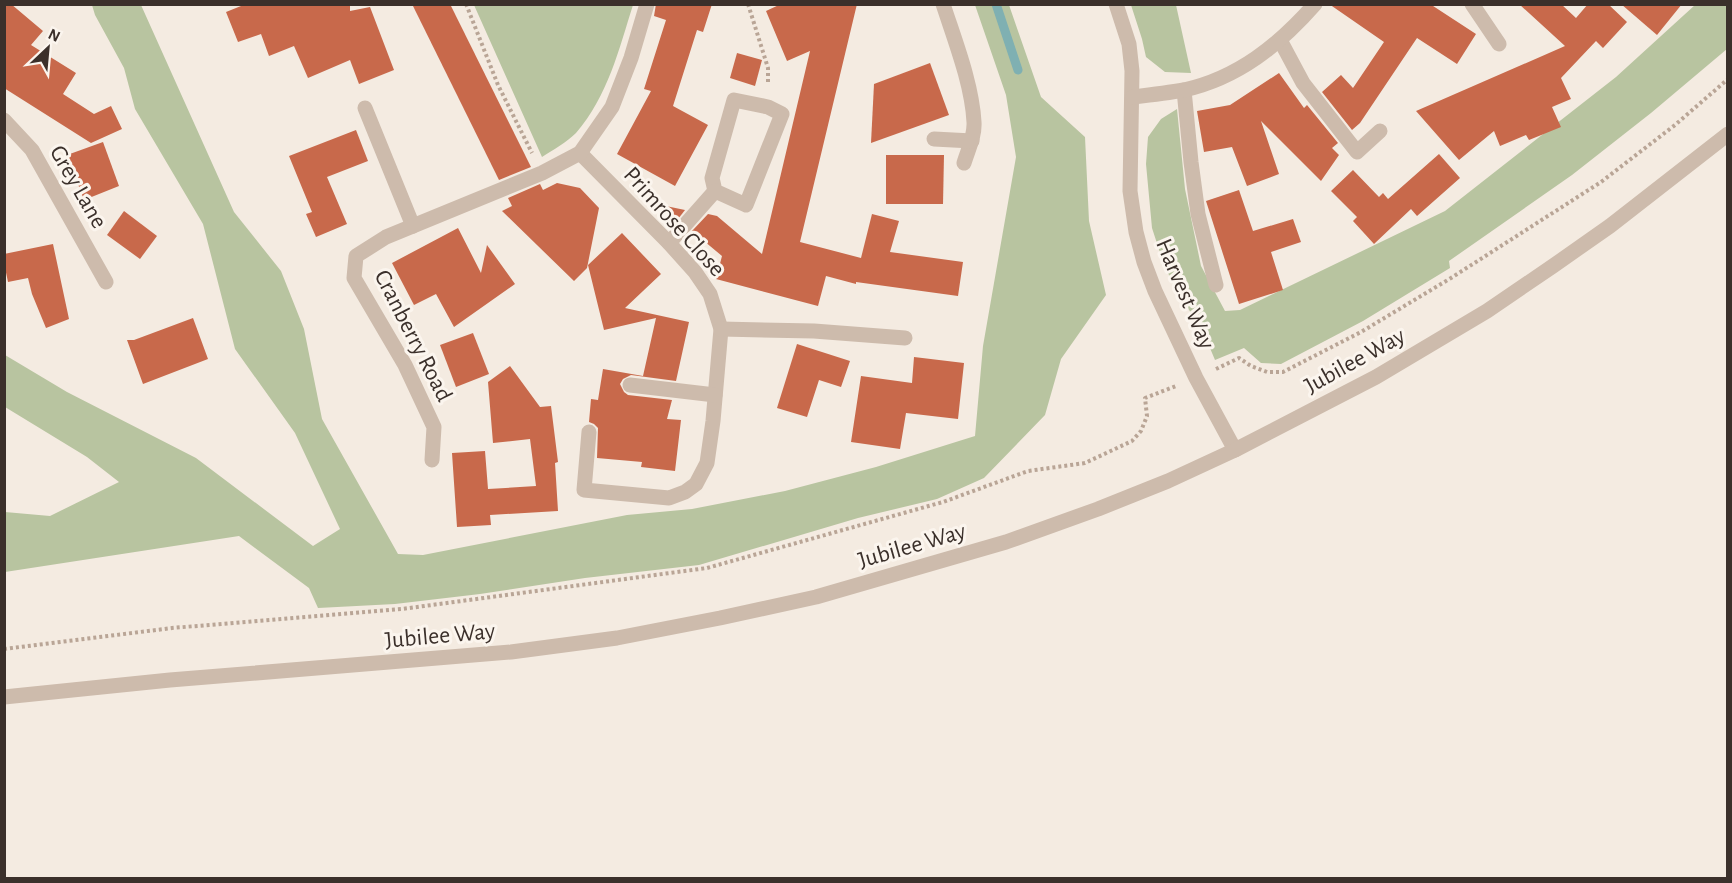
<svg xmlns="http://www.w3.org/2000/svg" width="1732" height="883" font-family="'Alegreya Sans',sans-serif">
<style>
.green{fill:#b8c4a0}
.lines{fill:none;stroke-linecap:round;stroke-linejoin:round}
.stream{stroke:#7fb0b2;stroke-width:9}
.building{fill:#c8694b}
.path{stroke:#b9a596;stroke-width:4;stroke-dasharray:3 3;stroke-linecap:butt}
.minor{stroke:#cdbbac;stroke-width:15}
.labels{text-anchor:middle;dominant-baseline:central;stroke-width:6;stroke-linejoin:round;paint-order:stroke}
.street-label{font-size:24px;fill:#3b302b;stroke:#fbf5ee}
</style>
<rect width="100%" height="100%" fill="#f4ebe1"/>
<g class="green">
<polygon points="92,5 141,5 234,212 281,271 304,329 322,419 398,554 423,555 627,515 692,509 785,491 876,467 975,436 983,346 1016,157 1006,95 975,5 1009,5 1041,97 1085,137 1089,221 1106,295 1061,359 1045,415 984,478 937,499 858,518 699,565 585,578 480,594 395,604 318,608 309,588 239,536 5,572 5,512 50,516 119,482 87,457 5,407 5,355 67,392 196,458 313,546 340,529 295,433 235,349 203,224 135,109 124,68 95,15"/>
<path d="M474 5H633C619 49 608 96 576 133 567 142 553 150 542 157Z"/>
<polygon points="1131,5 1176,5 1191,73 1165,72 1146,57 1142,39"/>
<polygon points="1695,5 1727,5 1727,49 1651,113 1572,175 1449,261 1450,268 1363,321 1281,364 1261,363 1244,348 1215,360 1207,341 1165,268 1152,228 1146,164 1148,137 1161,119 1177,109 1185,189 1201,266 1225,311 1240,310 1445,211 1616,77"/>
</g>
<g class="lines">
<polyline class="stream" points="996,4 1018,70"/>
</g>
<g class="building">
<polygon points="4,4 11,4 43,31 31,45 76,73 63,94 94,114 111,106 122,129 91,143 4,88"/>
<polygon points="246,4 350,4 350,11 370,7 394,70 359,84 350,60 308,78 294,46 269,56 261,34 238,42 226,12"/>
<polygon points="412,4 450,4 531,167 499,180"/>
<polygon points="656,4 712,4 703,32 697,30 673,106 708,125 675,186 617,154 651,91 644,89 666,20 654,16"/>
<polygon points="781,4 857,4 800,242 861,258 872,214 899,221 890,252 963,262 958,296 856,282 856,284 826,276 818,306 716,279 722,256 692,231 708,214 717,216 762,254 810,51 787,61 766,11"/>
<polygon points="1329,4 1430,4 1476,34 1457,64 1417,38 1360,123 1352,130 1322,92 1341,75 1353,88 1384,42"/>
<polygon points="1519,4 1561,4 1576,18 1588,4 1608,4 1627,22 1603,48 1596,41 1561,78 1571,99 1552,107 1561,127 1529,140 1526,135 1500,146 1494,131 1459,160 1416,111 1565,46"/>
<polygon points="1621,4 1682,4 1657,35"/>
<polygon points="737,53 762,60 755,86 730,78"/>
<polygon points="930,63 949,115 871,143 874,84"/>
<polygon points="1279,73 1304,108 1307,105 1338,143 1332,148 1339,155 1321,181 1261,121 1279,174 1247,186 1232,147 1204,152 1197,111 1230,105"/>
<polygon points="356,130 368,161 327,177 347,224 316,237 306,214 312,212 289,156"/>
<polygon points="103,142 119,186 84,200 67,155"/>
<polygon points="1439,154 1460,178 1417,216 1411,209 1374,244 1353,221 1357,217 1331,191 1353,170 1379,197 1383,193 1388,199"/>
<polygon points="886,155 944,155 943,204 886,204"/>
<polygon points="557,183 580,188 599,208 587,268 574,281 502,211 512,206 508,198 540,184 543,190"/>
<polygon points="1239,190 1253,231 1293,219 1301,242 1271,252 1283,290 1239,304 1206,201"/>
<polygon points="661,205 685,210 678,219"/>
<polygon points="124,211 157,236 140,259 107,235"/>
<polygon points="458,228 481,273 487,245 515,284 454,327 436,294 414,305 392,263"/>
<polygon points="622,233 661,274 625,308 689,322 676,381 631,375 623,379 620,384 624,392 628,395 672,400 667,419 681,420 675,471 641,467 642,462 597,458 598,428 594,424 589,422 591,399 598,400 603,369 643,376 656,318 604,330 588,265"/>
<polygon points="53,244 69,319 46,328 32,294 28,278 8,282 4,263 4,254"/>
<polygon points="193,318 208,359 143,384 127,340 134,340"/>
<polygon points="473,333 489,374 456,387 440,345"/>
<polygon points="797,344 850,361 841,387 819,380 807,417 777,408"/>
<polygon points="914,357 964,363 958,419 906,413 900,449 851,442 861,376 912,383"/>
<polygon points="510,366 540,407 551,406 558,462 555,463 558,511 490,515 491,525 457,527 452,453 485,451 488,489 536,486 530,439 493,443 488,382"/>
</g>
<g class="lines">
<g class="path">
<polyline points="466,4 498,85 532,153"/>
<polyline points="748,4 768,68 768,85"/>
<polyline points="1216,369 1239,358 1251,366 1267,372 1283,372 1361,332 1451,278 1601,182 1675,125 1728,79"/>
<polyline points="4,649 172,628 402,609 707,568 943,502 1028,471 1085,463 1132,441 1141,431 1147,416 1145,398 1176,386"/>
</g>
<g class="minor">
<path d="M943 4C955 41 972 84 974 122 975 136 968 150 964 163"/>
<polyline points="1116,4 1129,44 1132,71 1130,191 1136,232 1144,262 1155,291 1196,378 1235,450"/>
<polyline points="1472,4 1499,44"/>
<polyline points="1280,40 1303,83 1357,152 1380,131"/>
<polyline points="1184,90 1191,162 1198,214 1216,285"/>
<path d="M1133 97C1150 95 1167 93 1184 90 1238 78 1279 45 1315 4"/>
<polygon points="734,100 768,107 782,114 746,205 715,191 712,178"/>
<polyline points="365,108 413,226"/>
<polyline points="4,120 32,150 106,282"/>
<polyline points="934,139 972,141"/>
<polyline points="580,153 669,243 695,272 710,294 721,329 713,421 707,463 696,484 685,492 669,498 584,490 589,432"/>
<polyline points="669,243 715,191"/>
<polyline points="721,329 814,331 905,338"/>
<polyline points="630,385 715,395"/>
<polyline points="432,460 434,427 405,365 354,278 356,256 386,237 542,173 580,153 612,107 631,58 647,4"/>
<polyline points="4,697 170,680 511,652 617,638 720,618 816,597 1006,542 1098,509 1168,481 1235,450 1376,377 1487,311 1553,266 1610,226 1728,134"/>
</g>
</g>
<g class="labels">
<g class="street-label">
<text transform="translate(78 187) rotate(60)">Grey Lane</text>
<text transform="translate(674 222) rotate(48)">Primrose Close</text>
<text transform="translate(1185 294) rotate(67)">Harvest Way</text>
<text transform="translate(413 336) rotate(63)">Cranberry Road</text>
<text transform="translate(1355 361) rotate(-29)">Jubilee Way</text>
<text transform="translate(912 546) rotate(-16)">Jubilee Way</text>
<text transform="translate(440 636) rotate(-5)">Jubilee Way</text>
</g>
</g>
<rect width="1732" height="883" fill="none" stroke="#3b302b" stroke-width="12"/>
<g transform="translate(48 48) rotate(26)" stroke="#fbf5ee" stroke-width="4.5" paint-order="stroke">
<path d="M0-4.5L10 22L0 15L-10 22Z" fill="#3b302b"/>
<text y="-9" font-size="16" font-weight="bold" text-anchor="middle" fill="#3b302b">N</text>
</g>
</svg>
